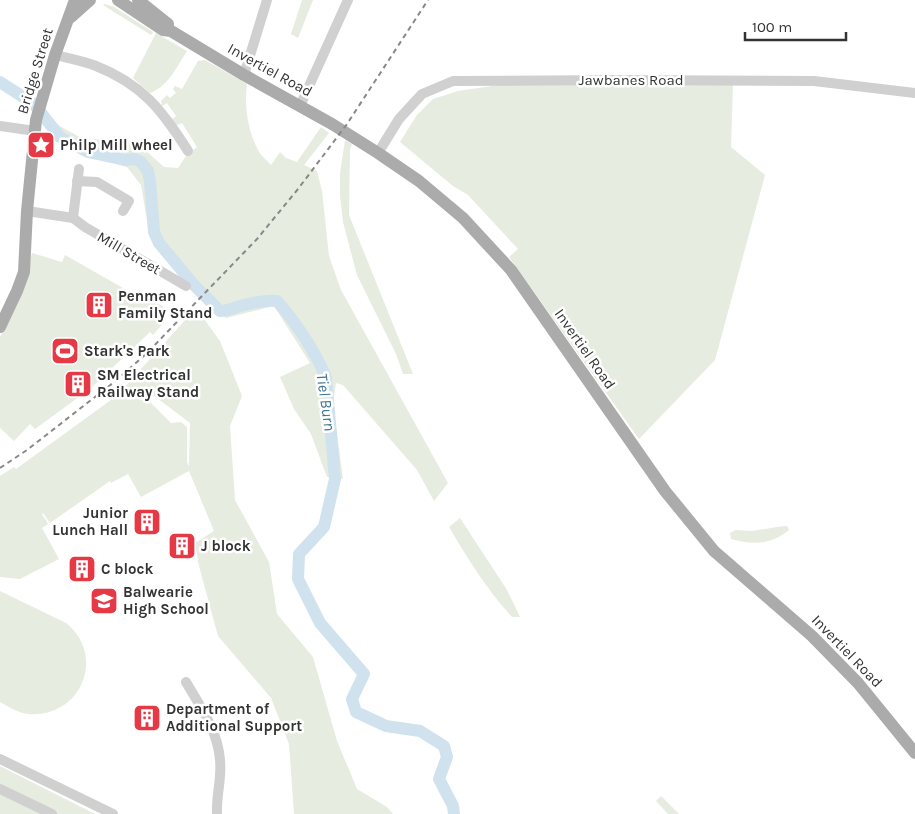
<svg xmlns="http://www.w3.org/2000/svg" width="915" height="814" font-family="Karla,sans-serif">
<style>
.green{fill:#e6ecdf;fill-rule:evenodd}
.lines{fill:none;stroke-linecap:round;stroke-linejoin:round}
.river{stroke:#cfe2ee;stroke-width:12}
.minor{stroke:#d0d0d0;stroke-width:10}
.major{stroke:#ababab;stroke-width:12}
.rail{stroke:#888;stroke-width:2;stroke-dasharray:5 4;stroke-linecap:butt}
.labels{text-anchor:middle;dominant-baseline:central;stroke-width:5;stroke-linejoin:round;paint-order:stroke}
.street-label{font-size:15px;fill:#333;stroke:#fff}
.poi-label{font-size:15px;font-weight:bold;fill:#333;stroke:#fff;text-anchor:start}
.water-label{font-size:16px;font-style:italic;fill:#3f7597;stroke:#fff}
</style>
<rect width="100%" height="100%" fill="#fff"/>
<g class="green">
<polygon points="302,0 313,0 298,38 291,34"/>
<polygon points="105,4 114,7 153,32 151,35 103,5"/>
<path d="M156 33 187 51C177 66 168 87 150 93L133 78Z"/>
<path d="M205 60 247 84C244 106 248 131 258 150 261 156 267 160 271 165L280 152 286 158 297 162 321 127 329 133 304 165 317 171 322 191 329 256 341 290 448 483 434 501 417 470 343 385 336 383 333 404 343 479 327 477 311 434 294 409 280 377 310 363 274 306 226 318 218 312 159 250 149 232 141 185 127 167 77 152 48 130 58 125 83 139 135 141 164 167 178 168 186 156 197 147 182 123 174 126 171 120 176 116 167 103 162 106 161 101 167 95 170 98 176 93 173 89 175 86 182 89 198 61Z"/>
<polygon points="733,83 731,147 765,175 715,360 639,439 509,257 518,249 468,195 453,186 400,142 417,115 433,99 458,91 506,84"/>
<polygon points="345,140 352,144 350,150 349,215 413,374 403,374 396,354 357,275 343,222 340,196 340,173"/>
<polygon points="32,253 62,262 65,255 130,292 163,306 164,322 153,335 150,332 91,388 35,429 30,424 14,441 0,428 0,337 19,301"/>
<path d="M196 308 220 341 242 396 230 426 235 500 269 562 277 614 313 657 337 741 357 789 387 807 393 814H294L289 744 271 698 218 636 199 566 195 543 214 531 189 471 141 497 128 474 111 483 110 481 50 523 43 513 42 514 48 524 42 528 59 559 20 579 0 577V476L14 467 16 469 111 400 132 393 121 391ZM133 393 153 395 190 423 189 467 187 461V427L181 422 171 423 149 401Z"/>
<path d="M460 518 507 590 520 617H512C487 590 468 559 449 527Z"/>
<path d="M777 527 787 526 789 530C771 545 752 545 731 539L730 533 736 530 752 531Z"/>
<path d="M0 591 66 623C107 656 81 718 29 714 18 713 9 707 0 702Z"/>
<polygon points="0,766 95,814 0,814"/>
<polygon points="661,796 679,814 668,814 656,801"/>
</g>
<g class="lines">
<path class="river" d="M0 82 34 104 60 137 88 152 125 160 135 159 141 162 148 171 150 181 154 232 159 243 194 285 220 311C228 311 232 309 240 306 251 303 266 300 277 301 295 321 317 354 326 378L335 479 324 527 299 554 298 579 320 623 364 674 352 699 356 712 386 726 420 731 444 746 447 757 439 779 453 806 454 814"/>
<g class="minor">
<path d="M55 55C68 58 83 61 96 66 142 84 162 110 188 151"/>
<polyline points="244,75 267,0"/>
<polyline points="300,106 348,0"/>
<polyline points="0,126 35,131"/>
<polyline points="378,153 399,119 422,94 453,81 617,80 814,81 915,93"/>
<polyline points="77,181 97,182 129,201 123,211"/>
<polyline points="27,211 73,218 85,227 186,286"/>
<polyline points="73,218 79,169"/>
<path d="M186 682C200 706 218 731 220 760 222 778 216 796 217 814"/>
<polyline points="0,759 113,814"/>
<polyline points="0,789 52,814"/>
</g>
<g class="major">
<polyline points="118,0 163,30 171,31 244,75 332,124 378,153 419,181 463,218 511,270 665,491 714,551 812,636 858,683 915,753"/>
<polyline points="138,0 168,24"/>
<polyline points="71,17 90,0"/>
<polyline points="0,327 17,291 24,272 27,211 36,120 55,55 75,0"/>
</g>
<polyline class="rail" points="0,468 27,450 118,379 147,353 257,239 298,189 347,124 428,0"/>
</g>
<defs>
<symbol id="sight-square" viewBox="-11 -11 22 22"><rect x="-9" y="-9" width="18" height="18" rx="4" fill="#e63946" stroke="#fff"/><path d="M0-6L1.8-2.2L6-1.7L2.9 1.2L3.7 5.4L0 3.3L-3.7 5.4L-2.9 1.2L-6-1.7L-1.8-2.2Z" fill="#fff"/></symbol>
<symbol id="building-square" viewBox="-11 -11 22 22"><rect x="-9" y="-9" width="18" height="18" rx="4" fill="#e63946" stroke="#fff"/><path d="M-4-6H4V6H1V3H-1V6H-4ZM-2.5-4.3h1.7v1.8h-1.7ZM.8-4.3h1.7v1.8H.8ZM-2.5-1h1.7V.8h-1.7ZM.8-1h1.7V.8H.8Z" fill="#fff"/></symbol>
<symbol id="stadium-square" viewBox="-11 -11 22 22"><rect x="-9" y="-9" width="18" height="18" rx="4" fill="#e63946" stroke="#fff"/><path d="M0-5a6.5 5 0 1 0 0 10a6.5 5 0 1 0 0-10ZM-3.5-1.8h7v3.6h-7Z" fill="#fff"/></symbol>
<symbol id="school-square" viewBox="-11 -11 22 22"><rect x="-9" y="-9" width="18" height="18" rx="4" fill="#e63946" stroke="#fff"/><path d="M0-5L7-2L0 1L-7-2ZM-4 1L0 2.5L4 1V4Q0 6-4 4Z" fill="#fff"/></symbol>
</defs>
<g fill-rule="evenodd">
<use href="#sight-square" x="25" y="129" width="32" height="32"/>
<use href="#building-square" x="83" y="289" width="32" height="32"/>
<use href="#stadium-square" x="49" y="335" width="32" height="32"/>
<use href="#building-square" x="62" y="368" width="32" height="32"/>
<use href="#building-square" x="131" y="506" width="32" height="32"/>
<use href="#building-square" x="166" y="530" width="32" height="32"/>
<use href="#building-square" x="66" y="553" width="32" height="32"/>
<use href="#school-square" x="88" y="585" width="32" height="32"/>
<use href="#building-square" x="131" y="702" width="32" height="32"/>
</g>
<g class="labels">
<g class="street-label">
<text transform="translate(270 70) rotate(29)">Invertiel Road</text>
<text transform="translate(35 71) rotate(-73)">Bridge Street</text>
<text x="631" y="80">Jawbanes Road</text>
<text transform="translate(129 253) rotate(30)">Mill Street</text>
<text transform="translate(585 349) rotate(55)">Invertiel Road</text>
<text transform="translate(847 651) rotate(46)">Invertiel Road</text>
</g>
<g class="poi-label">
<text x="60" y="145">Philp Mill wheel</text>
<text x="118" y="296">Penman<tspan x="118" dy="17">Family Stand</tspan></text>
<text x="84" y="351">Stark's Park</text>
<text x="97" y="375">SM Electrical<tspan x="97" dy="17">Railway Stand</tspan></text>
<text x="128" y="513" text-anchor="end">Junior<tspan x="128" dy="17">Lunch Hall</tspan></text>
<text x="201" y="546">J block</text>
<text x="101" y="569">C block</text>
<text x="123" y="592">Balwearie<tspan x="123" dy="17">High School</tspan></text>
<text x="166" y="709">Department of<tspan x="166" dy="17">Additional Support</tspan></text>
</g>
<g class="water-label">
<text transform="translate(326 402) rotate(82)">Tiel Burn</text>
</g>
</g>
<path d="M745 32v8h101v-8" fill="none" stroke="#333333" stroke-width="2.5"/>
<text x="752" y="32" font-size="15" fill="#333333" stroke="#ffffff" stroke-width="4" paint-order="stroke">100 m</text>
</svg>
